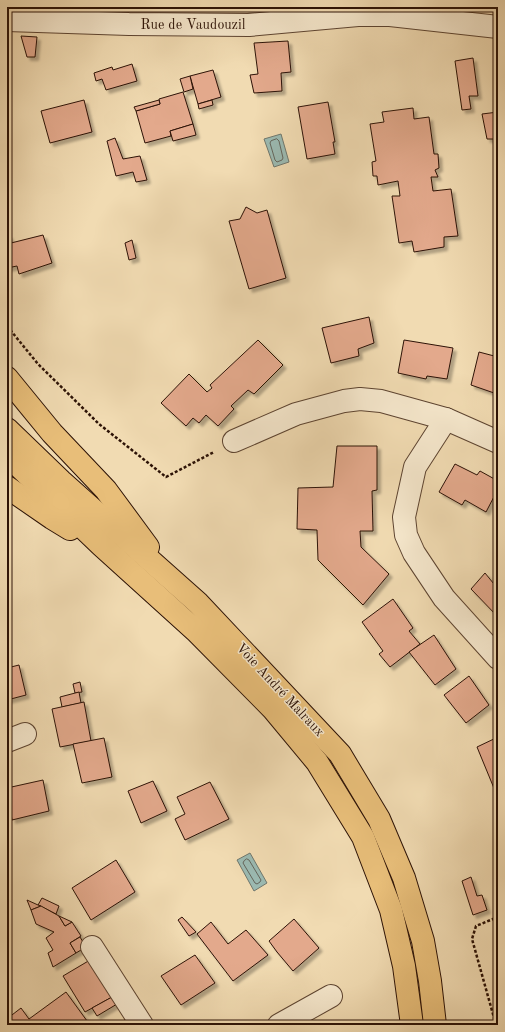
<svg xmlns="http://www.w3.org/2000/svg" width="505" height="1032" font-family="'Old Standard TT',serif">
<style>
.water{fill:#9bbab2;stroke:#6f776d}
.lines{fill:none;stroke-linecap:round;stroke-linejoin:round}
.shore{stroke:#64665c;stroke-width:1}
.building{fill:#e3a98c;stroke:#2c1206;filter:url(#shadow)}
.minor-casing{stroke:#5d4431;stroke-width:24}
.major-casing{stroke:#2c1206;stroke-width:24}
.path{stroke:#2c1206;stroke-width:2.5;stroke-dasharray:3 2;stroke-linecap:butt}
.minor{stroke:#f6e8cd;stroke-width:22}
.major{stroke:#e8be79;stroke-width:22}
.labels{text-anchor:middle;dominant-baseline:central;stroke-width:3;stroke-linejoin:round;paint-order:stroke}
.street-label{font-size:14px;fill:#2c1206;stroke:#f6e8cd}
</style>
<defs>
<filter id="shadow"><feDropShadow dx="3.5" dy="3.5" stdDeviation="1" flood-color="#0004"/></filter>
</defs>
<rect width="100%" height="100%" fill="#f1dbb2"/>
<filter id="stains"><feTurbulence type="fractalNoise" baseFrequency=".005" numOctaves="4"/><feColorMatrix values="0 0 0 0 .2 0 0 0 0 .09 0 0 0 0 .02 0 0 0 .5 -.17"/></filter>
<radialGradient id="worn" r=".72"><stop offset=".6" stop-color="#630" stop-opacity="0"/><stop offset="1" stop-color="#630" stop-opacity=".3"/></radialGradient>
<g class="water">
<polygon points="281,134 289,162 274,167 264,139"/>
<polygon points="250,853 267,883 254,891 237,860"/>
</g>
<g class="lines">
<g class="shore">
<polygon points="277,139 279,141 283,158 282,160 277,162 275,160 270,143 271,141"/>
<polygon points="247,859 249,860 261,880 260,882 257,884 255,883 243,863 244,861"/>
</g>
</g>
<g class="building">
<polygon points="245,7 269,7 245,9"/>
<polygon points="21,36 37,37 35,57 27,57"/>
<polygon points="288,41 291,72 281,73 282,91 254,93 250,75 258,74 254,43"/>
<polygon points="473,58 478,96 469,96 471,109 462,110 455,61"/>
<polygon points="132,64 137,81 106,90 102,79 96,81 94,73 112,67 113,70"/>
<polygon points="213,70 221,97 198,104 190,76"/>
<polygon points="190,76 193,89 184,92 180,79"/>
<polygon points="183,92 193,124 170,131 171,136 145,143 136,111 160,104 159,99"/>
<polygon points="84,100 92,132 50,143 41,111"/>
<polygon points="159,100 160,104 136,111 134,107"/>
<polygon points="212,100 213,105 199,109 198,104"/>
<polygon points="328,102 335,142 333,142 335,154 307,159 298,107"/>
<polygon points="413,108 414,119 429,117 434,154 438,154 439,168 435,170 438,177 431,177 433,191 451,189 458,236 444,237 444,247 414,252 412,241 399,243 392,196 400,196 398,181 378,185 377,176 373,176 372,162 376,161 370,124 384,122 382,112"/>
<polygon points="498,112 498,139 487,139 482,114"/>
<polygon points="193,124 196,135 173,141 170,131"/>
<polygon points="115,138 123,159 140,156 147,180 136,182 133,172 116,176 107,141"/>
<polygon points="246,207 257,213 267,210 286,278 249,289 229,221 240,219"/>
<polygon points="9,235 11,243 43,235 52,263 19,274 17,266 7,268 7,236"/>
<polygon points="132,240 136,258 129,260 125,243"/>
<polygon points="369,317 374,343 358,349 359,356 331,363 322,328"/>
<polygon points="258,340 283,365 254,394 248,390 231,406 234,409 218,426 206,415 199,423 193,418 186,426 161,403 189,374 207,392 212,388 210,385"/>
<polygon points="404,340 453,348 447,379 427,376 426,379 398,373"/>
<polygon points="479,352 498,357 497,394 471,385"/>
<polygon points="337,446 377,446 377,490 372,491 373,531 360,531 361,547 389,574 363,605 318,560 317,530 297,529 298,488 333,487"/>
<polygon points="455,464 477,475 480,471 498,481 498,489 486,512 465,500 462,505 439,492"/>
<polygon points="485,573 498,589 498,617 471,589"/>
<polygon points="393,599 413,628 409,631 420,644 390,667 379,654 383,651 362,622"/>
<polygon points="434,635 456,669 435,685 409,652"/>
<polygon points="19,665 26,695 7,700 7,668"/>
<polygon points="469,676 489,705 466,723 444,695"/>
<polygon points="80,682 82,692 75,693 73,684"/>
<polygon points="79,692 81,703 62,707 60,697"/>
<polygon points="84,702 91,741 60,747 52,709"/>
<polygon points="498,737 498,798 477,747"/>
<polygon points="104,738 112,777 82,783 73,744"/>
<polygon points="43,780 49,811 12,820 7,788"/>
<polygon points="153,781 167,811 141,823 128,791"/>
<polygon points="210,782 229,819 185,840 175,819 185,814 177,797"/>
<polygon points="116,860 135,892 91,920 72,888"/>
<polygon points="471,877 477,896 482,895 487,910 473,915 462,881"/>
<polygon points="42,898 59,906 56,914 38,905"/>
<polygon points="27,900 38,905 41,906 31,910"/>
<polygon points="41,906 59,916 65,926 72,922 81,936 70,943 76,953 53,967 48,953 53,950 46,938 54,932 36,924 31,910"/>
<polygon points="59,916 72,922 65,926"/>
<polygon points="182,917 196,932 189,936 178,920"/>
<polygon points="294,919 319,948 293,971 277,952 269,941"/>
<polygon points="211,922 228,944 246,930 268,955 233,981 197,934"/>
<polygon points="80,937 86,947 76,953 70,943"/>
<polygon points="195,955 215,983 181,1005 161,976"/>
<polygon points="90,960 112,997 85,1012 63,976"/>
<polygon points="66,992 90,1025 13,1025 8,1018 21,1008 29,1019"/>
<polygon points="112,997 117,1004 97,1016 92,1008"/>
<polygon points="126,1019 130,1025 118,1025"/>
</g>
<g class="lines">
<defs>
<g id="minor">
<polyline points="7,20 129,24 249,25 358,15 390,15 498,27"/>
<polyline points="446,419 415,467 404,517 406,535 414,553 444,598 498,658"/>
<polyline points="234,441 296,414 344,401 360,399 381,401 446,419 498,442"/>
<polyline points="7,741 25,734"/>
<polyline points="92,947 142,1025"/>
<polyline points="279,1025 331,996"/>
</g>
<g id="major">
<polyline points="7,378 52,433 106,490 148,547"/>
<polyline points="7,429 61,481 198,603 340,754 379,819 404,878 423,941 430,981 435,1025"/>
<polyline points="7,455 101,545 196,631 273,709 317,762 363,837 391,910 404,966 412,1025"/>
<polyline points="7,487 52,518 70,529"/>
</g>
</defs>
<use href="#minor" class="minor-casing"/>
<use href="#major" class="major-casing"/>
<g class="path">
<polyline points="7,326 38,364 99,424 166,477 214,452"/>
<polyline points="496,1025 472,939 476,926 498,917"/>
</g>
<use href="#minor" class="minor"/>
<use href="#major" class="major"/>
</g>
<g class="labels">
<g class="street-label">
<text x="193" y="25">Rue de Vaudouzil</text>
<text transform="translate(280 690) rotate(47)">Voie André Malraux</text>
</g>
</g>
<rect width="505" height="1032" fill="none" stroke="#f1dbb2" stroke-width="24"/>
<rect x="8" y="8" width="489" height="1016" fill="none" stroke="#2c1206" stroke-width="2"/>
<rect x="12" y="12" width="481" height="1008" fill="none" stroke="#2c1206"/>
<rect width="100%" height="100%" filter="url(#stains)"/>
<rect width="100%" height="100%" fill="url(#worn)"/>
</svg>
